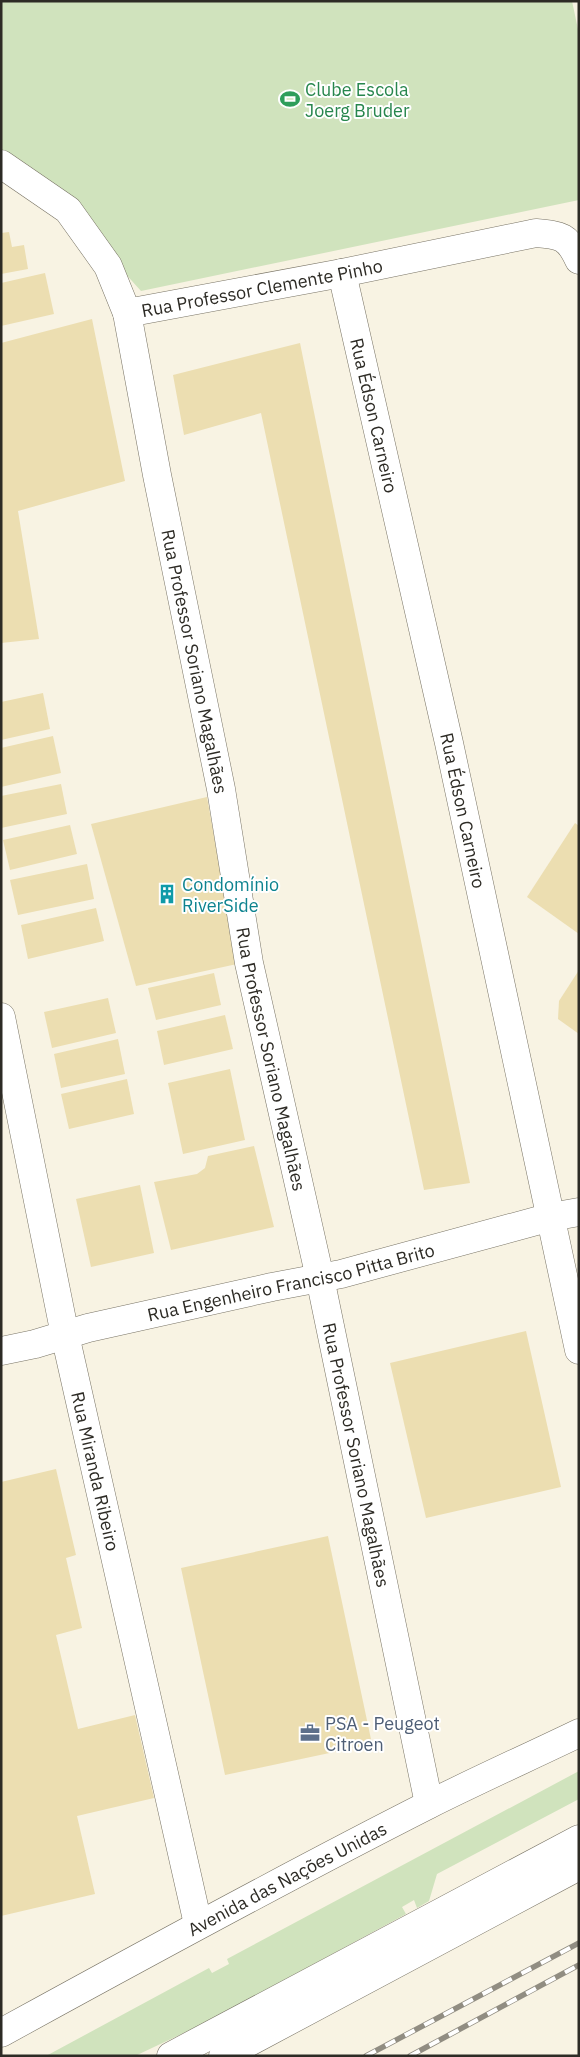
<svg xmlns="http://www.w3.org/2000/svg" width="580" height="2057" font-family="'IBM Plex Sans',sans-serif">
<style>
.green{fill:#d0e3bd}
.building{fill:#ecdeb1}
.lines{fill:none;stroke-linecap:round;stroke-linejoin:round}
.minor-casing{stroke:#797466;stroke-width:29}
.highway-casing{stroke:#797466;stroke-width:29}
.minor{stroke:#fff;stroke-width:28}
.highway{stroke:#fff;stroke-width:28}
.rail-casing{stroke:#918d82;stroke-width:5.5}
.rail{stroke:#fff;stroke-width:4;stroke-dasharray:11;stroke-linecap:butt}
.labels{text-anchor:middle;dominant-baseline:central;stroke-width:4;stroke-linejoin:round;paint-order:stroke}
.leisure-label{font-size:18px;fill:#27864d;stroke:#fff;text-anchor:start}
.street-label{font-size:18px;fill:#2d2b25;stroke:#fff}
.culture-label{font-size:18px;fill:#0d838f;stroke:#fff;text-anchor:start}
.service-label{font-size:18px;fill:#4e5e75;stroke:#fff;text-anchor:start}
</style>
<rect width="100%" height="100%" fill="#f8f3e3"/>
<g class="green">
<polygon points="1,1 572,1 579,34 579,200 141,291 68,210 1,164"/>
<polygon points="579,1771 579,1799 437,1874 429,1901 417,1908 414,1900 402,1907 406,1914 209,2021 135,2056 46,2056 209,1968 212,1973 229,1964 227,1959"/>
</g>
<g class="building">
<polygon points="9,232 12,247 24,245 28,269 1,274 1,233"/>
<polygon points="45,273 54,314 1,326 1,283"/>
<polygon points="92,319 125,481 18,511 39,639 1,643 1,343"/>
<polygon points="300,343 470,1183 424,1190 261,413 184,435 173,375"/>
<polygon points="43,693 50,729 1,740 1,702"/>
<polygon points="53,736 61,773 1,787 1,748"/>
<polygon points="61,784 67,814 1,828 1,796"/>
<polygon points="207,797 237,964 136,986 91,824"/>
<polygon points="575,823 579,826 579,934 527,897"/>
<polygon points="70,825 77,854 10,870 3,840"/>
<polygon points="87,864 94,899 18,915 10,880"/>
<polygon points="96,908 104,941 28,959 21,925"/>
<polygon points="579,970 579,1034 558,1019 559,1001"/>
<polygon points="214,973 221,1005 156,1020 148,988"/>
<polygon points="108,998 116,1033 52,1048 44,1012"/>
<polygon points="225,1015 233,1049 164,1065 157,1031"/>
<polygon points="118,1039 125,1074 61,1088 54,1054"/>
<polygon points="230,1069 245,1140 183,1154 168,1083"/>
<polygon points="127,1079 134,1114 69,1129 61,1094"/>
<polygon points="254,1146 274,1227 171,1250 154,1182 197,1174 205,1168 208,1156"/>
<polygon points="140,1185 154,1253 91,1267 76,1199"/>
<polygon points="526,1331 561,1487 426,1518 390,1363"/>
<polygon points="56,1469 76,1555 66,1558 82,1628 56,1635 78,1729 135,1715 154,1798 77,1816 95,1894 1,1916 1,1482"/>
<polygon points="328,1536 372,1744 225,1775 181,1568"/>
</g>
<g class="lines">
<defs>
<g id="minor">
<path id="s1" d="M1 164 68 210 108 266 127 313 342 273 536 233C561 235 568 236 579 260"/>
<path id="s2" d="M342 273 449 743 579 1350"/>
<path id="s3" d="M127 313 157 475 221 789 249 963 320 1278 429 1804"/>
<path id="s4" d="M1 1017 65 1335 198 1924"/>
<path id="s5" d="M1 1351 35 1344 88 1328 272 1287 341 1274 551 1217 579 1212"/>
<polyline points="171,2056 579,1839"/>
</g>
<g id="highway">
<path id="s6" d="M1 2033C143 1955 284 1878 428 1805 478 1780 529 1757 579 1733"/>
<polyline points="223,2056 579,1866"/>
</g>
</defs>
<use href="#minor" class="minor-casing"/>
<use href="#highway" class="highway-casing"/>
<use href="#minor" class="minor"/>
<use href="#highway" class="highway"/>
<defs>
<g id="rail">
<polyline points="366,2056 579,1943"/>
<polyline points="410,2056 579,1965"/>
</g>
</defs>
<use href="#rail" class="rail-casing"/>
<use href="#rail" class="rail"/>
</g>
<defs>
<symbol id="stadium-bare" viewBox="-9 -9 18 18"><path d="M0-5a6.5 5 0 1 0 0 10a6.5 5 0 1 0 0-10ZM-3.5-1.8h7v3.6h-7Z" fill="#2e9e5b" stroke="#fff" stroke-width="2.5" paint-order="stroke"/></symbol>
<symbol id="building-bare" viewBox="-9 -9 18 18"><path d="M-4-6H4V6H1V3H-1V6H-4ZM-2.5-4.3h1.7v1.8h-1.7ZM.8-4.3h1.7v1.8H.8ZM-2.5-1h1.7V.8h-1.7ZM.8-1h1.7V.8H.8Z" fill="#0f9aa8" stroke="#fff" stroke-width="2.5" paint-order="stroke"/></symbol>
<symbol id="office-bare" viewBox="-9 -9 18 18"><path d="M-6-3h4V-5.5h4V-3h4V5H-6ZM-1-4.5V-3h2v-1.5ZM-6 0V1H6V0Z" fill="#5c6f8a" stroke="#fff" stroke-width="2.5" paint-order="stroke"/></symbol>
</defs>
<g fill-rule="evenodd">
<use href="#stadium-bare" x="276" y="85" width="28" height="28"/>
<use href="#building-bare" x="153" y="880" width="28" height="28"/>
<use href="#office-bare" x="296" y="1719" width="28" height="28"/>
</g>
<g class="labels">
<g class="leisure-label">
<text x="305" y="89">Clube Escola<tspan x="305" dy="21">Joerg Bruder</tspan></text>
</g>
<g class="street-label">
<text stroke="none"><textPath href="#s1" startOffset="338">Rua Professor Clemente Pinho</textPath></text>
<text stroke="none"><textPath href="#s2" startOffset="146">Rua Édson Carneiro</textPath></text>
<text stroke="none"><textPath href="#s3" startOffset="355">Rua Professor Soriano Magalhães</textPath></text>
<text stroke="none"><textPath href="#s2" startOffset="551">Rua Édson Carneiro</textPath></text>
<text stroke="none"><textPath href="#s3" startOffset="760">Rua Professor Soriano Magalhães</textPath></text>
<text stroke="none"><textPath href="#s5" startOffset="298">Rua Engenheiro Francisco Pitta Brito</textPath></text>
<text stroke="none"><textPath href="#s3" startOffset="1165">Rua Professor Soriano Magalhães</textPath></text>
<text stroke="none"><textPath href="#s4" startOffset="464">Rua Miranda Ribeiro</textPath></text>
<text stroke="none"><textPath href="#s6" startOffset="325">Avenida das Nações Unidas</textPath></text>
</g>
<g class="culture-label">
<text x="182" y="884">Condomínio<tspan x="182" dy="21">RiverSide</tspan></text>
</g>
<g class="service-label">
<text x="325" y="1723">PSA - Peugeot<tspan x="325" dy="21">Citroen</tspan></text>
</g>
</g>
<rect width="580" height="2057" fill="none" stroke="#2d2b25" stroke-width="5"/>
</svg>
